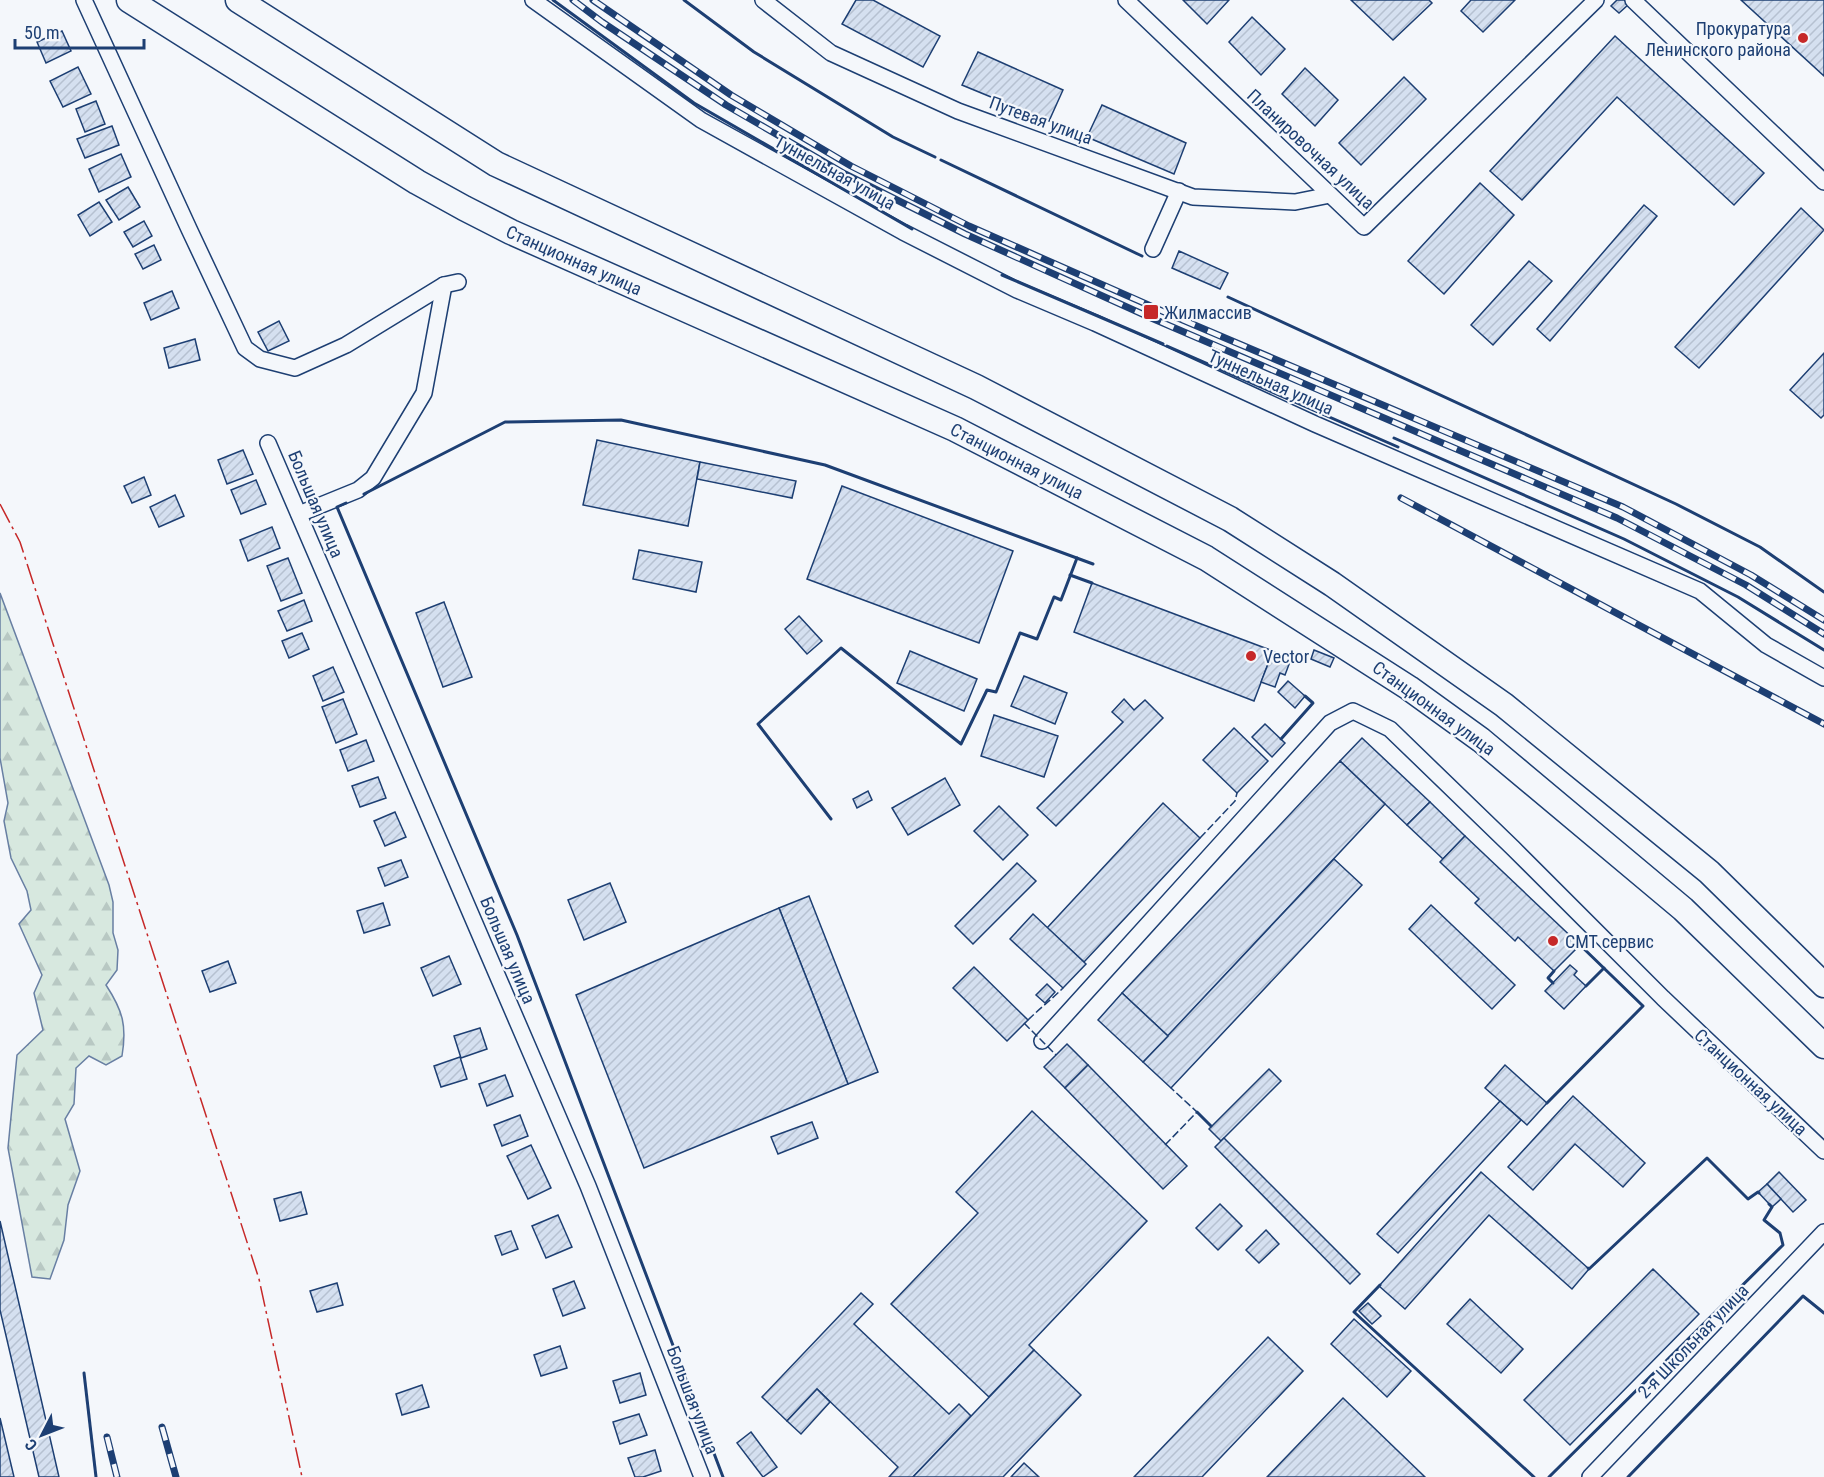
<svg xmlns="http://www.w3.org/2000/svg" width="1824" height="1477" font-family="'Roboto Condensed',sans-serif">
<style>
.forest{fill:url(#forest-firs);stroke:#687fa3;stroke-width:1.5}
.building{fill:url(#building-hatch);stroke:#1d3f73;stroke-width:1.5}
.lines{fill:none;stroke-linecap:round;stroke-linejoin:round}
.street-casing{stroke:#1d3f73;stroke-width:18}
.primary-casing{stroke:#1d3f73;stroke-width:27}
.street{stroke:#f4f7fb;stroke-width:15}
.primary{stroke:#f4f7fb;stroke-width:24}
.rail-casing{stroke:#1d3f73;stroke-width:7}
.rail{stroke:#f4f7fb;stroke-width:4.5;stroke-dasharray:14;stroke-linecap:butt}
.fence{stroke:#1d3f73;stroke-width:1.5;stroke-dasharray:8 3;stroke-linecap:butt}
.wall{stroke:#1d3f73;stroke-width:3}
.power{stroke:#c62828;stroke-width:1.5;stroke-dasharray:21 4.5 3 4.5;stroke-linecap:butt}
.poi-dot{fill:#c62828;stroke:#f4f7fb;stroke-width:2}
.labels{text-anchor:middle;dominant-baseline:central;stroke-width:4.5;stroke-linejoin:round;paint-order:stroke}
.poi-label{font-size:18px;fill:#1d3f73;stroke:#f4f7fb;text-anchor:start}
.street-label{font-size:18px;fill:#1d3f73;stroke:#f4f7fb}
</style>
<defs>
<pattern id="forest-firs" width="22" height="20" patternUnits="userSpaceOnUse" patternTransform="scale(1.5)"><rect width="22" height="20" fill="#d7e8df"/><path d="M5 1l3.5 6h-7zM16 11l3.5 6h-7z" fill="#b8c8c3"/></pattern>
<pattern id="building-hatch" width="6" height="6" patternUnits="userSpaceOnUse" patternTransform="scale(1.5)"><rect width="6" height="6" fill="#d5e0f0"/><path d="M-1 1l2-2M0 6l6-6M5 7l2-2" fill="none" stroke="#b6c1d1"/></pattern>
</defs>
<rect width="100%" height="100%" fill="#f4f7fb"/>
<path class="forest" d="M0 593 109 885 113 902V933L118 950 117 970 106 985C123 1011 127 1026 122 1056L106 1065 89 1056 76 1068 74 1104 65 1119 80 1171 68 1205 64 1240 50 1279 32 1277 8 1148 17 1055 43 1030 34 993 42 975 19 924 31 910 27 891 11 858 4 821 8 803 0 758Z"/>
<g class="building">
<polygon points="856,0 873,0 940,36 923,67 842,24"/>
<polygon points="1183,0 1229,0 1207,24"/>
<polygon points="1351,0 1429,0 1432,3 1393,40"/>
<polygon points="1471,0 1515,0 1483,32 1461,11"/>
<polygon points="1617,0 1624,0 1629,4 1619,13 1611,6"/>
<polygon points="1741,0 1824,0 1824,76"/>
<polygon points="1252,17 1285,49 1261,75 1229,42"/>
<polygon points="62,31 71,51 46,63 37,42"/>
<polygon points="1615,36 1764,173 1734,205 1617,97 1522,200 1490,171"/>
<polygon points="978,52 1063,90 1049,121 962,85"/>
<polygon points="78,67 91,94 63,107 50,81"/>
<polygon points="1305,68 1338,100 1315,126 1282,94"/>
<polygon points="1404,77 1426,99 1361,165 1339,143"/>
<polygon points="96,101 105,124 85,132 76,109"/>
<polygon points="1102,105 1186,143 1174,174 1087,137"/>
<polygon points="112,126 119,145 85,158 77,139"/>
<polygon points="121,154 131,177 99,192 89,169"/>
<polygon points="1480,183 1514,215 1444,294 1408,261"/>
<polygon points="128,187 140,207 119,220 106,200"/>
<polygon points="99,202 112,222 90,236 78,215"/>
<polygon points="1644,205 1657,216 1550,341 1537,329"/>
<polygon points="1801,208 1824,230 1699,368 1675,347"/>
<polygon points="144,221 152,236 133,247 124,232"/>
<polygon points="154,245 161,260 143,269 135,254"/>
<polygon points="1179,251 1228,273 1220,289 1172,268"/>
<polygon points="1529,261 1552,281 1493,345 1471,325"/>
<polygon points="172,291 179,308 151,320 144,303"/>
<polygon points="279,321 289,341 268,351 258,332"/>
<polygon points="195,339 200,360 169,368 164,348"/>
<polygon points="1824,353 1824,415 1821,418 1790,390"/>
<polygon points="597,440 700,462 688,526 583,505"/>
<polygon points="243,450 253,474 227,484 218,460"/>
<polygon points="700,462 796,481 792,498 697,479"/>
<polygon points="144,477 151,495 132,503 124,486"/>
<polygon points="256,480 266,504 241,514 231,490"/>
<polygon points="842,486 1013,551 979,643 807,579"/>
<polygon points="175,495 184,516 159,527 150,507"/>
<polygon points="272,527 280,548 248,561 240,540"/>
<polygon points="639,550 702,562 696,592 633,579"/>
<polygon points="288,558 302,593 281,601 267,566"/>
<polygon points="1092,583 1273,651 1254,701 1074,632"/>
<polygon points="304,600 312,621 287,631 278,611"/>
<polygon points="444,602 472,677 443,687 416,613"/>
<polygon points="799,616 822,641 807,654 785,629"/>
<polygon points="302,633 309,649 289,658 282,641"/>
<polygon points="1314,650 1334,658 1330,667 1311,659"/>
<polygon points="910,651 977,679 964,711 897,683"/>
<polygon points="1273,651 1291,659 1285,675 1280,673 1275,687 1261,682"/>
<polygon points="333,667 344,692 323,701 313,676"/>
<polygon points="1024,676 1067,693 1055,724 1011,706"/>
<polygon points="1288,681 1305,696 1295,708 1278,692"/>
<polygon points="343,699 357,734 336,743 322,707"/>
<polygon points="1124,699 1134,710 1145,700 1163,718 1056,826 1037,808 1123,722 1112,712"/>
<polygon points="994,715 1058,736 1044,777 981,756"/>
<polygon points="1265,724 1285,743 1272,757 1252,737"/>
<polygon points="1234,728 1268,761 1237,793 1203,760"/>
<polygon points="1362,738 1430,802 1407,825 1340,761"/>
<polygon points="366,740 374,761 348,771 340,750"/>
<polygon points="1340,761 1385,804 1168,1036 1122,993"/>
<polygon points="378,777 386,798 360,807 352,786"/>
<polygon points="945,778 960,805 908,835 892,808"/>
<polygon points="868,791 872,800 857,808 853,799"/>
<polygon points="1430,802 1465,836 1443,859 1407,825"/>
<polygon points="1163,803 1200,838 1084,962 1047,928"/>
<polygon points="999,806 1028,835 1003,860 974,831"/>
<polygon points="395,812 406,837 385,846 374,821"/>
<polygon points="1465,836 1580,945 1554,971 1518,937 1515,941 1475,903 1479,899 1440,862"/>
<polygon points="1334,859 1362,885 1171,1088 1143,1062"/>
<polygon points="401,860 408,877 385,886 378,868"/>
<polygon points="1017,863 1036,881 973,944 955,926"/>
<polygon points="610,883 626,922 584,940 568,900"/>
<polygon points="809,896 878,1072 848,1084 779,908"/>
<polygon points="383,903 390,925 364,933 357,911"/>
<polygon points="1431,905 1515,985 1492,1009 1409,929"/>
<polygon points="779,908 848,1084 644,1168 576,995"/>
<polygon points="1033,914 1086,964 1063,988 1010,939"/>
<polygon points="449,956 461,984 433,996 421,968"/>
<polygon points="228,961 236,983 210,992 202,971"/>
<polygon points="1570,965 1577,971 1574,975 1586,986 1564,1009 1545,991"/>
<polygon points="974,967 1028,1020 1007,1041 953,988"/>
<polygon points="1047,984 1055,992 1045,1003 1036,995"/>
<polygon points="1122,993 1168,1036 1143,1062 1098,1020"/>
<polygon points="480,1028 487,1049 461,1058 454,1036"/>
<polygon points="1067,1044 1088,1065 1065,1088 1044,1067"/>
<polygon points="460,1057 467,1079 441,1087 434,1066"/>
<polygon points="1088,1065 1187,1166 1163,1189 1065,1088"/>
<polygon points="1505,1065 1547,1103 1527,1125 1485,1088"/>
<polygon points="1269,1069 1281,1081 1221,1141 1209,1129"/>
<polygon points="505,1075 513,1096 487,1106 479,1084"/>
<polygon points="1573,1096 1645,1163 1623,1187 1575,1144 1533,1190 1508,1167"/>
<polygon points="1500,1101 1521,1120 1398,1253 1377,1234"/>
<polygon points="1032,1111 1147,1221 1029,1345 1034,1350 989,1397 891,1304 978,1213 956,1192"/>
<polygon points="520,1115 528,1136 502,1146 494,1125"/>
<polygon points="812,1122 818,1138 778,1154 771,1137"/>
<polygon points="1224,1138 1360,1274 1350,1284 1215,1147"/>
<polygon points="531,1145 551,1188 528,1199 507,1156"/>
<polygon points="1481,1172 1589,1269 1572,1289 1489,1215 1405,1309 1379,1286"/>
<polygon points="1779,1172 1806,1200 1793,1212 1767,1184"/>
<polygon points="1767,1184 1781,1199 1772,1207 1758,1192"/>
<polygon points="301,1192 307,1214 280,1221 274,1199"/>
<polygon points="1220,1204 1242,1226 1218,1250 1196,1228"/>
<polygon points="558,1215 572,1247 546,1258 532,1226"/>
<polygon points="0,1221 59,1477 39,1477 0,1310"/>
<polygon points="1266,1230 1279,1244 1259,1263 1246,1250"/>
<polygon points="511,1231 518,1249 502,1255 495,1236"/>
<polygon points="1653,1269 1699,1314 1570,1445 1524,1400"/>
<polygon points="574,1281 585,1308 563,1316 553,1289"/>
<polygon points="337,1283 343,1305 317,1312 310,1291"/>
<polygon points="861,1293 873,1304 854,1324 949,1414 959,1404 971,1416 913,1477 889,1477 898,1467 817,1389 787,1421 762,1397"/>
<polygon points="1470,1299 1523,1349 1501,1373 1447,1324"/>
<polygon points="1368,1303 1381,1316 1372,1324 1359,1311"/>
<polygon points="1354,1319 1411,1371 1387,1397 1331,1344"/>
<polygon points="1268,1337 1303,1371 1202,1477 1134,1477"/>
<polygon points="560,1346 567,1368 541,1376 534,1355"/>
<polygon points="1034,1350 1081,1395 1003,1477 913,1477"/>
<polygon points="640,1373 646,1395 620,1403 613,1381"/>
<polygon points="422,1385 429,1407 402,1415 396,1394"/>
<polygon points="817,1389 830,1402 801,1434 787,1421"/>
<polygon points="1343,1398 1425,1477 1267,1477"/>
<polygon points="639,1414 647,1435 620,1444 613,1422"/>
<polygon points="0,1418 14,1477 0,1477"/>
<polygon points="751,1432 777,1467 763,1477 737,1443"/>
<polygon points="655,1450 661,1471 643,1477 635,1477 628,1458"/>
<polygon points="1024,1463 1039,1477 1011,1477"/>
</g>
<g class="lines">
<defs>
<g id="street">
<polyline points="84,0 189,229 245,348 260,359 295,368 346,345 444,285 458,282"/>
<polyline points="533,0 701,120 903,232 1017,290 1095,323 1315,424 1700,591 1766,645 1824,678"/>
<polyline points="763,0 831,53 958,111 1193,197 1295,202 1330,195"/>
<polyline points="1126,0 1364,227 1596,0"/>
<polyline points="1633,0 1824,182"/>
<polyline points="1153,249 1179,191"/>
<polyline points="268,443 588,1186 702,1477"/>
<polyline points="299,514 358,490 373,478 424,393 444,285"/>
<polyline points="1042,1041 1330,723 1353,711 1390,729 1513,848 1663,998 1824,1151"/>
<polyline points="1590,1477 1824,1232"/>
</g>
<g id="primary">
<polyline points="129,0 417,182 464,208 511,232 955,429 1206,558 1409,688 1481,740 1683,909 1824,1046"/>
<polyline points="238,0 496,164 976,387 1230,519 1332,584 1504,705 1709,872 1824,985"/>
</g>
</defs>
<use href="#street" class="street-casing"/>
<use href="#primary" class="primary-casing"/>
<use href="#street" class="street"/>
<use href="#primary" class="primary"/>
<defs>
<g id="rail">
<polyline points="573,0 602,22 726,105 845,174 965,234 1149,317 1617,518 1746,585 1824,634"/>
<polyline points="593,0 731,95 851,166 969,226 1178,318 1623,507 1751,575 1824,620"/>
<polyline points="1401,498 1824,724"/>
<polyline points="162,1427 176,1477"/>
<polyline points="107,1437 117,1477"/>
</g>
</defs>
<use href="#rail" class="rail-casing"/>
<use href="#rail" class="rail"/>
<g class="fence">
<polyline points="1200,838 1235,801 1237,793"/>
<path d="M1028 1020C1039 1009 1051 1000 1063 988"/>
<polyline points="1024,1023 1056,1055"/>
<polyline points="1165,1145 1197,1112 1171,1088"/>
</g>
<g class="wall">
<polyline points="553,0 694,103 912,229"/>
<polyline points="684,0 754,52 893,137 935,157"/>
<polyline points="941,160 1142,256"/>
<polyline points="1002,275 1163,344"/>
<polyline points="1228,297 1676,504 1760,547 1824,592"/>
<polyline points="1167,346 1398,447"/>
<polyline points="1394,438 1624,539 1738,597 1824,650"/>
<polyline points="364,494 505,422 621,420 825,465 1093,564"/>
<polyline points="346,503 337,507 517,935 723,1477"/>
<polyline points="1070,575 1092,583"/>
<polyline points="1281,739 1313,703 1305,696"/>
<polyline points="831,819 758,724 841,648 961,744 987,690 996,692 1020,633 1037,639 1054,597 1061,600 1077,558"/>
<polyline points="1553,983 1548,978 1554,971"/>
<polyline points="1586,986 1604,968"/>
<polyline points="1547,1103 1643,1006 1580,945"/>
<polyline points="1197,1112 1211,1126"/>
<polyline points="1588,1268 1589,1269 1707,1158 1748,1199 1758,1192 1759,1193"/>
<polyline points="1380,1285 1354,1312 1534,1477"/>
<polyline points="84,1373 96,1477"/>
<polyline points="1549,1477 1783,1245 1780,1233 1764,1220 1772,1207 1769,1204"/>
<polyline points="1628,1477 1803,1296 1824,1313"/>
</g>
<polyline class="power" points="0,504 20,542 259,1279 302,1477"/>
</g>
<g class="poi-dot">
<circle cx="1803" cy="38" r="6"/>
<rect x="1143" y="304" width="16" height="16" rx="3"/>
<circle cx="1251" cy="656" r="6"/>
<circle cx="1553" cy="941" r="6"/>
</g>
<g class="labels">
<g class="poi-label">
<text x="1791" y="28" text-anchor="end">Прокуратура<tspan x="1791" dy="21">Ленинского района</tspan></text>
<text x="1164" y="312">Жилмассив</text>
<text x="1263" y="656">Vector</text>
<text x="1565" y="941">СМТ сервис</text>
</g>
<g class="street-label">
<text transform="translate(1041 120) rotate(20)">Путевая улица</text>
<text transform="translate(1311 149) rotate(43)">Планировочная улица</text>
<text transform="translate(835 172) rotate(29)">Туннельная улица</text>
<text transform="translate(574 260) rotate(24)">Станционная улица</text>
<text transform="translate(1271 382) rotate(24)">Туннельная улица</text>
<text transform="translate(1017 461) rotate(27)">Станционная улица</text>
<text transform="translate(316 504) rotate(67)">Большая улица</text>
<text transform="translate(1434 708) rotate(36)">Станционная улица</text>
<text transform="translate(508 950) rotate(67)">Большая улица</text>
<text transform="translate(1751 1082) rotate(43)">Станционная улица</text>
<text transform="translate(1693 1341) rotate(-46)">2-я Школьная улица</text>
<text transform="translate(693 1400) rotate(69)">Большая улица</text>
</g>
</g>
<g transform="translate(42 1435) rotate(228)" stroke="#f4f7fb" stroke-width="4.5" paint-order="stroke">
<path d="M0-4.5L10 22L0 15L-10 22Z" fill="#1d3f73"/>
<text y="-9" font-size="16" font-weight="bold" text-anchor="middle" fill="#1d3f73">С</text>
</g>
<path d="M15 39v9h129v-9" fill="none" stroke="#1d3f73" stroke-width="3"/>
<text x="24" y="39" font-size="18" fill="#1d3f73" stroke="#f4f7fb" stroke-width="4.5" paint-order="stroke">50 m</text>
</svg>
